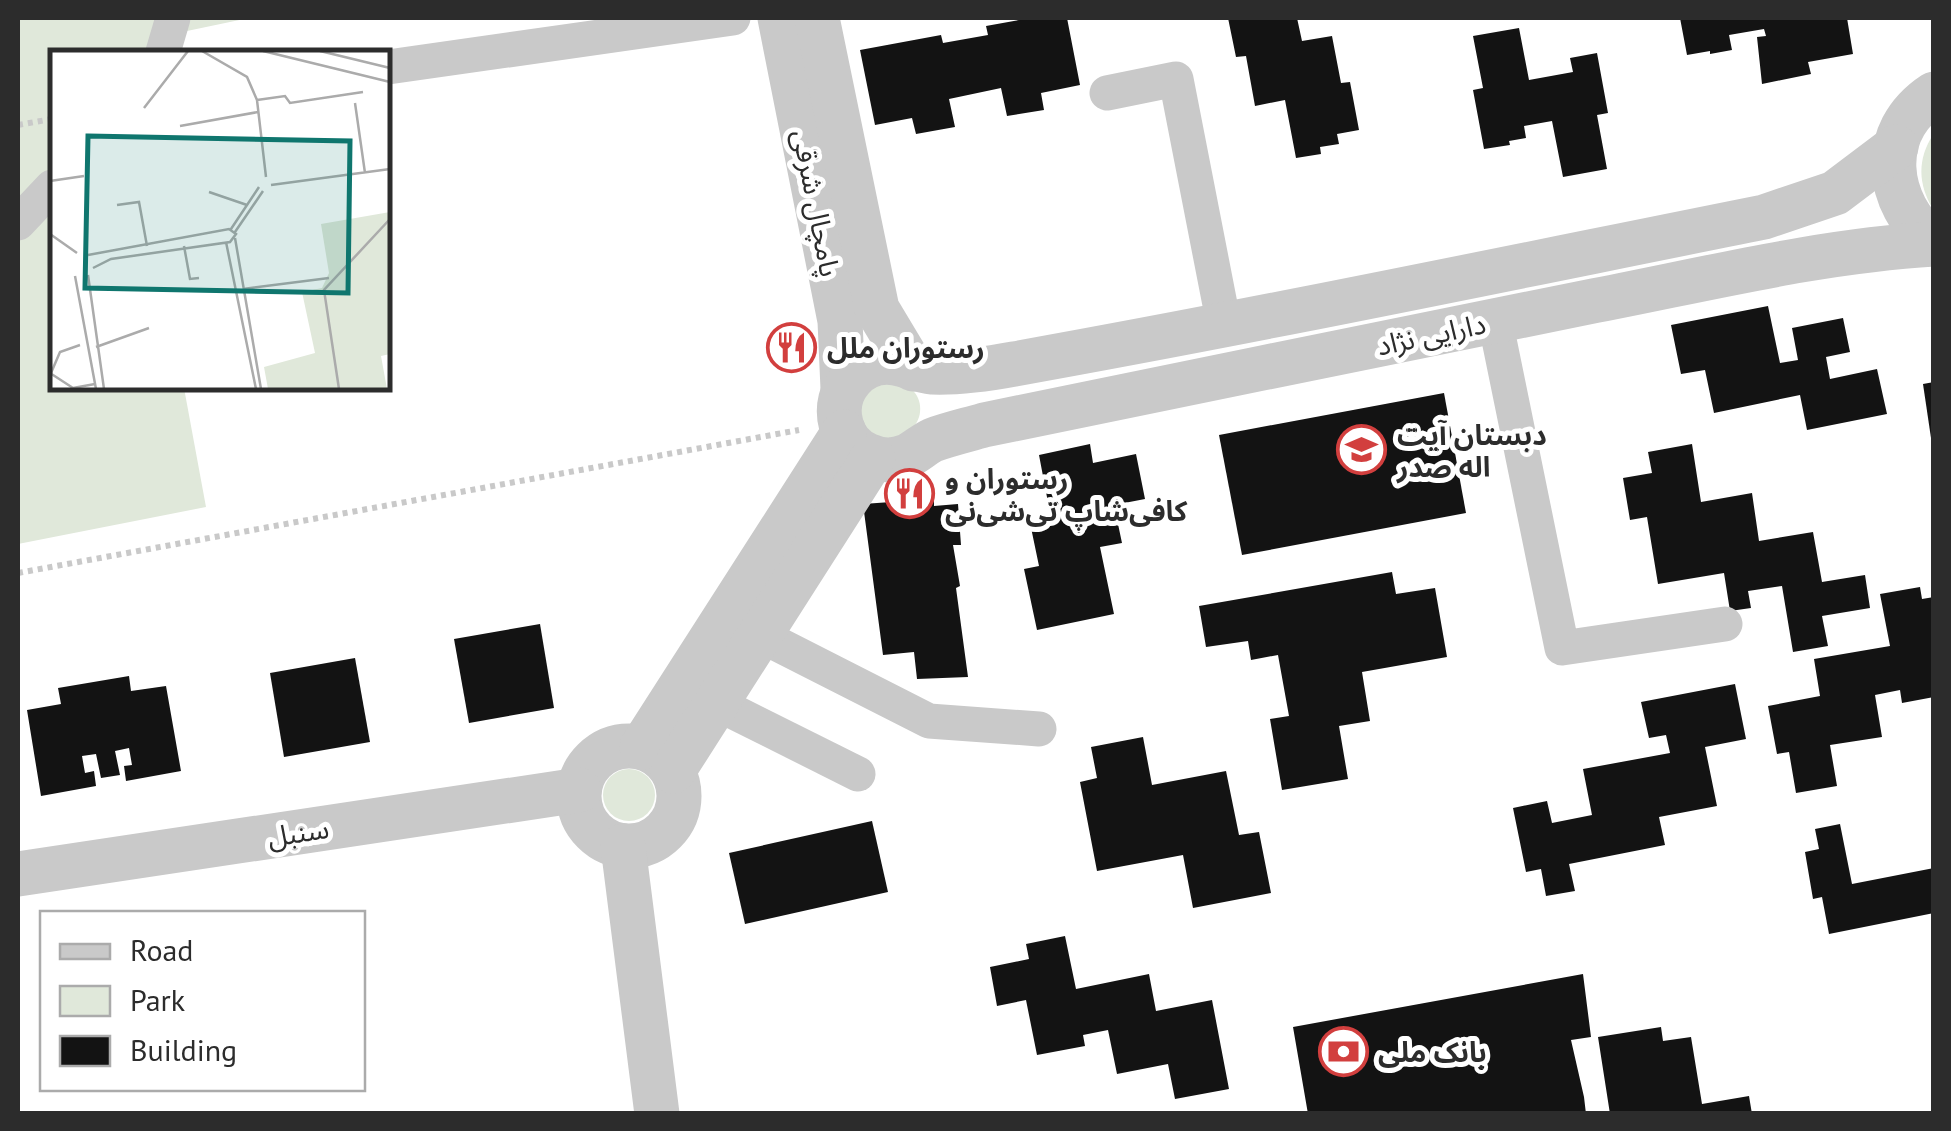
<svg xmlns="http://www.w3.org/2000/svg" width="1951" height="1131" font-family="'PT Sans','Noto Sans Arabic',sans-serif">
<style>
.green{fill:#e0e8da}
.building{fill:#131313}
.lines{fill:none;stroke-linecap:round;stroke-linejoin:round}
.path{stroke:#c9c9c9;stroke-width:6;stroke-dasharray:5 5;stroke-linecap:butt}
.minor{stroke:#c9c9c9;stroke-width:35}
.tertiary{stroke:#c9c9c9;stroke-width:45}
.labels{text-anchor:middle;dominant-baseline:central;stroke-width:10;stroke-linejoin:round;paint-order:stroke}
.street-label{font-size:28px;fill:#2c2c2c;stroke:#fff}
.poi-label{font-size:28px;font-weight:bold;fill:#2c2c2c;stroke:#fff;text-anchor:start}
.inset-road{fill:none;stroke:#ababab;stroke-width:2.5}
.view{fill:#0f766e;fill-opacity:0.15;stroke:#0f766e;stroke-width:5}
.inset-edge{fill:none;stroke:#2c2c2c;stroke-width:5}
</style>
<rect width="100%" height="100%" fill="#fff"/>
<g class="green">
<polygon points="18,18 249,18 187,31 177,52 52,52 52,388 184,388 206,507 18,544"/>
<path d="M1933 135V209C1918 185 1917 159 1933 135Z"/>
<path d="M879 381C889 383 904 383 912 390 923 399 923 419 912 428 906 434 897 438 890 442L864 431 858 402Z"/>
<circle cx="629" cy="795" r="26"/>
</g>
<g class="building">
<polygon points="1030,18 1067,18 1080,85 1041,93 1044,110 1007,116 1001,88 949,99 955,127 916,134 912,118 875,125 860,50 941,35 943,43 988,35 986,26"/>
<polygon points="1228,18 1297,18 1302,41 1332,36 1341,83 1350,82 1359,130 1337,134 1339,144 1320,147 1321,154 1296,158 1285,100 1255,106 1246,56 1236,57"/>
<polygon points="1680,18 1847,18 1853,54 1808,62 1811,74 1762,84 1757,37 1766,36 1764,29 1729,35 1732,50 1710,54 1710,51 1687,55"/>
<polygon points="1519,28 1529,80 1573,72 1570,58 1597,53 1608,113 1597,115 1607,169 1563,177 1552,121 1524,126 1526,138 1509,141 1510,145 1484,149 1473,90 1483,88 1473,36"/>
<polygon points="1768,306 1780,363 1798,360 1792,328 1843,318 1850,352 1826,357 1830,379 1877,369 1887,414 1807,430 1800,395 1714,413 1705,370 1681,374 1671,325"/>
<polygon points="1934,382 1934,437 1931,438 1923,384"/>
<polygon points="1444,393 1466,513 1242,555 1219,435"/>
<polygon points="1090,444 1093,463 1136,454 1145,499 1114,505 1122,543 1100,547 1114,614 1037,630 1024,569 1039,566 1029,518 1050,513 1039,455"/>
<polygon points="1692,444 1701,502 1752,493 1759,541 1813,532 1822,582 1865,575 1870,608 1822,616 1828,646 1793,652 1782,586 1748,591 1751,608 1730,611 1724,573 1658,584 1647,517 1630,520 1623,478 1652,473 1648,452"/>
<polygon points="934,488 934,506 958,504 961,545 953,545 960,586 956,588 968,677 917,679 914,652 883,655 863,504 891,502 889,495"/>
<polygon points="1392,572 1396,594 1435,588 1447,657 1362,672 1370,721 1339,726 1348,779 1282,790 1270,719 1289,716 1278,655 1251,660 1248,641 1206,647 1199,606"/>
<polygon points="1920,587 1922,599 1934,597 1934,697 1902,703 1900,690 1875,695 1882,737 1830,745 1837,786 1796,793 1789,752 1777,754 1768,706 1820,696 1814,659 1890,646 1880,594"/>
<polygon points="540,624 554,708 469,723 454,639"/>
<polygon points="355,658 370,742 284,757 270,673"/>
<polygon points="129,676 131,691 166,686 181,771 126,781 124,766 132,765 129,748 115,751 120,775 101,778 96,754 82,756 85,773 94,771 96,786 41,796 27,710 61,704 58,688"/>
<polygon points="1735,684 1746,739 1705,747 1717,806 1659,817 1665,845 1569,864 1575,891 1546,896 1541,869 1526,872 1513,808 1547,801 1552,823 1592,815 1583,769 1670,753 1666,735 1649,738 1641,702"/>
<polygon points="1143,737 1152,785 1226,771 1239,835 1259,832 1271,893 1193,908 1183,855 1097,871 1080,782 1097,778 1091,747"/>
<polygon points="872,821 888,892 745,924 729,853"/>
<polygon points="1840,824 1852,884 1934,868 1934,913 1829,934 1822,897 1813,899 1805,852 1819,849 1815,829"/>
<polygon points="1065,936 1076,989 1149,974 1156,1011 1212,1000 1229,1089 1175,1099 1168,1064 1117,1074 1108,1030 1083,1035 1085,1046 1037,1055 1026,1000 997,1006 990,967 1029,959 1026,944"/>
<polygon points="1583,974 1591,1037 1571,1040 1584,1097 1586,1114 1308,1114 1293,1027"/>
<polygon points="1661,1027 1663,1041 1691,1037 1702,1104 1749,1096 1752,1114 1610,1114 1598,1037"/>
</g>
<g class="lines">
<g class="path">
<polyline points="18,125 52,119"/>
<polyline points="18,573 799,430"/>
</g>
<g class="minor">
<polyline points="163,52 173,18"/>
<polyline points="388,67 733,18"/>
<polyline points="1107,93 1176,79 1224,325"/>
<polyline points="18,223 52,187"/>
<polyline points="1495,320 1562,648 1725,624"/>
<polyline points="760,635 929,721 1039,729"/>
<polyline points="716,703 858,774"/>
</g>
<g class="tertiary">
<polyline points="780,18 840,321 843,389"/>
<polyline points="817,18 877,309 913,369"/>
<path d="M1934 94C1876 132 1885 203 1934 243"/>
<path d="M1896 147 1835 193 1764 217C1514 267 1265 319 1014 364 987 369 960 373 932 372 919 371 908 365 895 363 860 357 832 391 841 424 848 453 881 467 907 456 916 452 924 444 933 440 949 434 967 430 984 425 1185 384 1387 342 1588 302 1703 280 1817 251 1934 244"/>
<circle cx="629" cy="796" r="50"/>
<polyline points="642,747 844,432"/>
<polyline points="673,771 873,458"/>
<polyline points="623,846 657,1114"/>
<polyline points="18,874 579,790"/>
</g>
</g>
<defs>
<symbol id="restaurant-ring" viewBox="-11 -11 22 22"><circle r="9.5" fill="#fff" stroke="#d23f3e" stroke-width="1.5"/><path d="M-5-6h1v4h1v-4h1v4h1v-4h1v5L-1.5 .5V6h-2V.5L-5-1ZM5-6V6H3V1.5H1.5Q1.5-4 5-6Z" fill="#d23f3e"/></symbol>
<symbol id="school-ring" viewBox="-11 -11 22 22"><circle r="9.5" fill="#fff" stroke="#d23f3e" stroke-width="1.5"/><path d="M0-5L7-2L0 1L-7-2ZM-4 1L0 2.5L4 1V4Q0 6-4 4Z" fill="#d23f3e"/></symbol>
<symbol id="bank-ring" viewBox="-11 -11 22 22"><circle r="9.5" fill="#fff" stroke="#d23f3e" stroke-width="1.5"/><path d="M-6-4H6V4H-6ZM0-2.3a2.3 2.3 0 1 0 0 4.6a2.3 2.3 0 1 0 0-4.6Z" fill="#d23f3e"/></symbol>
</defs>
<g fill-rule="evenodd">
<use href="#restaurant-ring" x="764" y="320" width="55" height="55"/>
<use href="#school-ring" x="1334" y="422" width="55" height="55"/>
<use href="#restaurant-ring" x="882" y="466" width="55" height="55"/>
<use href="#bank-ring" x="1316" y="1024" width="55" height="55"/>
</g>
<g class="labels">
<g class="street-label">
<text transform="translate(817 203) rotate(79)">پامچال شرقی</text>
<text transform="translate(1431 334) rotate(-12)">دارایی نژاد</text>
<text transform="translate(298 832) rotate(-9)">سنبل</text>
</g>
<g class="poi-label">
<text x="827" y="347">رستوران ملل</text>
<text x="1397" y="434">دبستان آیت<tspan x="1397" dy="32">اله صدر</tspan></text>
<text x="945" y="478">رستوران و<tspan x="945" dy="32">کافی‌شاپ تی‌شی‌نی</tspan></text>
<text x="1378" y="1051">بانک ملی</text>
</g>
</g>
<g transform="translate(50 50)">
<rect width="340" height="340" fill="#fff"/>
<path d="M340 162V304L331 306 337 339H218L214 317 265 303 252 242 272 238 279 223 271 174Z" fill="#e0e8da"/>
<path class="inset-road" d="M152 1 197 27 207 50 216 127M213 1 340 32M270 1 340 18M207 50 235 46 240 53 313 42M305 53 315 123M94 58 138 1M130 76 208 62M0 131 34 126M221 135 340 119M159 142 197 155M67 155 89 152 97 196M181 179 209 137M185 182 213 141M0 184 27 203M185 188 211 339M176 192 206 339M134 196 140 229 149 228M38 205 179 179 186 184 180 192 61 209 43 218M38 225 54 339M25 226 46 339M193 239 279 228M46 297 99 278M0 323 23 338 45 334M1 323 10 302 30 295M289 339 274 240 340 169"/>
<path class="view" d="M38 86 300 91 298 243 35 238Z"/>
<rect width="340" height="340" class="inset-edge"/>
</g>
<rect width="1951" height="1131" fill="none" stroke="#2c2c2c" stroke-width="40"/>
<rect x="40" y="911" width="325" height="180" fill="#ffffff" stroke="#ababab" stroke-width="2.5"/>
<rect x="60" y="944" width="50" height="15" fill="#c9c9c9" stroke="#ababab" stroke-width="2.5"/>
<text x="130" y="961" font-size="30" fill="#2c2c2c">Road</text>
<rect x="60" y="986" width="50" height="30" fill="#e0e8da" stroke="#ababab" stroke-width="2.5"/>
<text x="130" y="1011" font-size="30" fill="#2c2c2c">Park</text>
<rect x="60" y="1036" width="50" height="30" fill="#131313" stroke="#ababab" stroke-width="2.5"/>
<text x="130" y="1061" font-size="30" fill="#2c2c2c">Building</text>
</svg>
